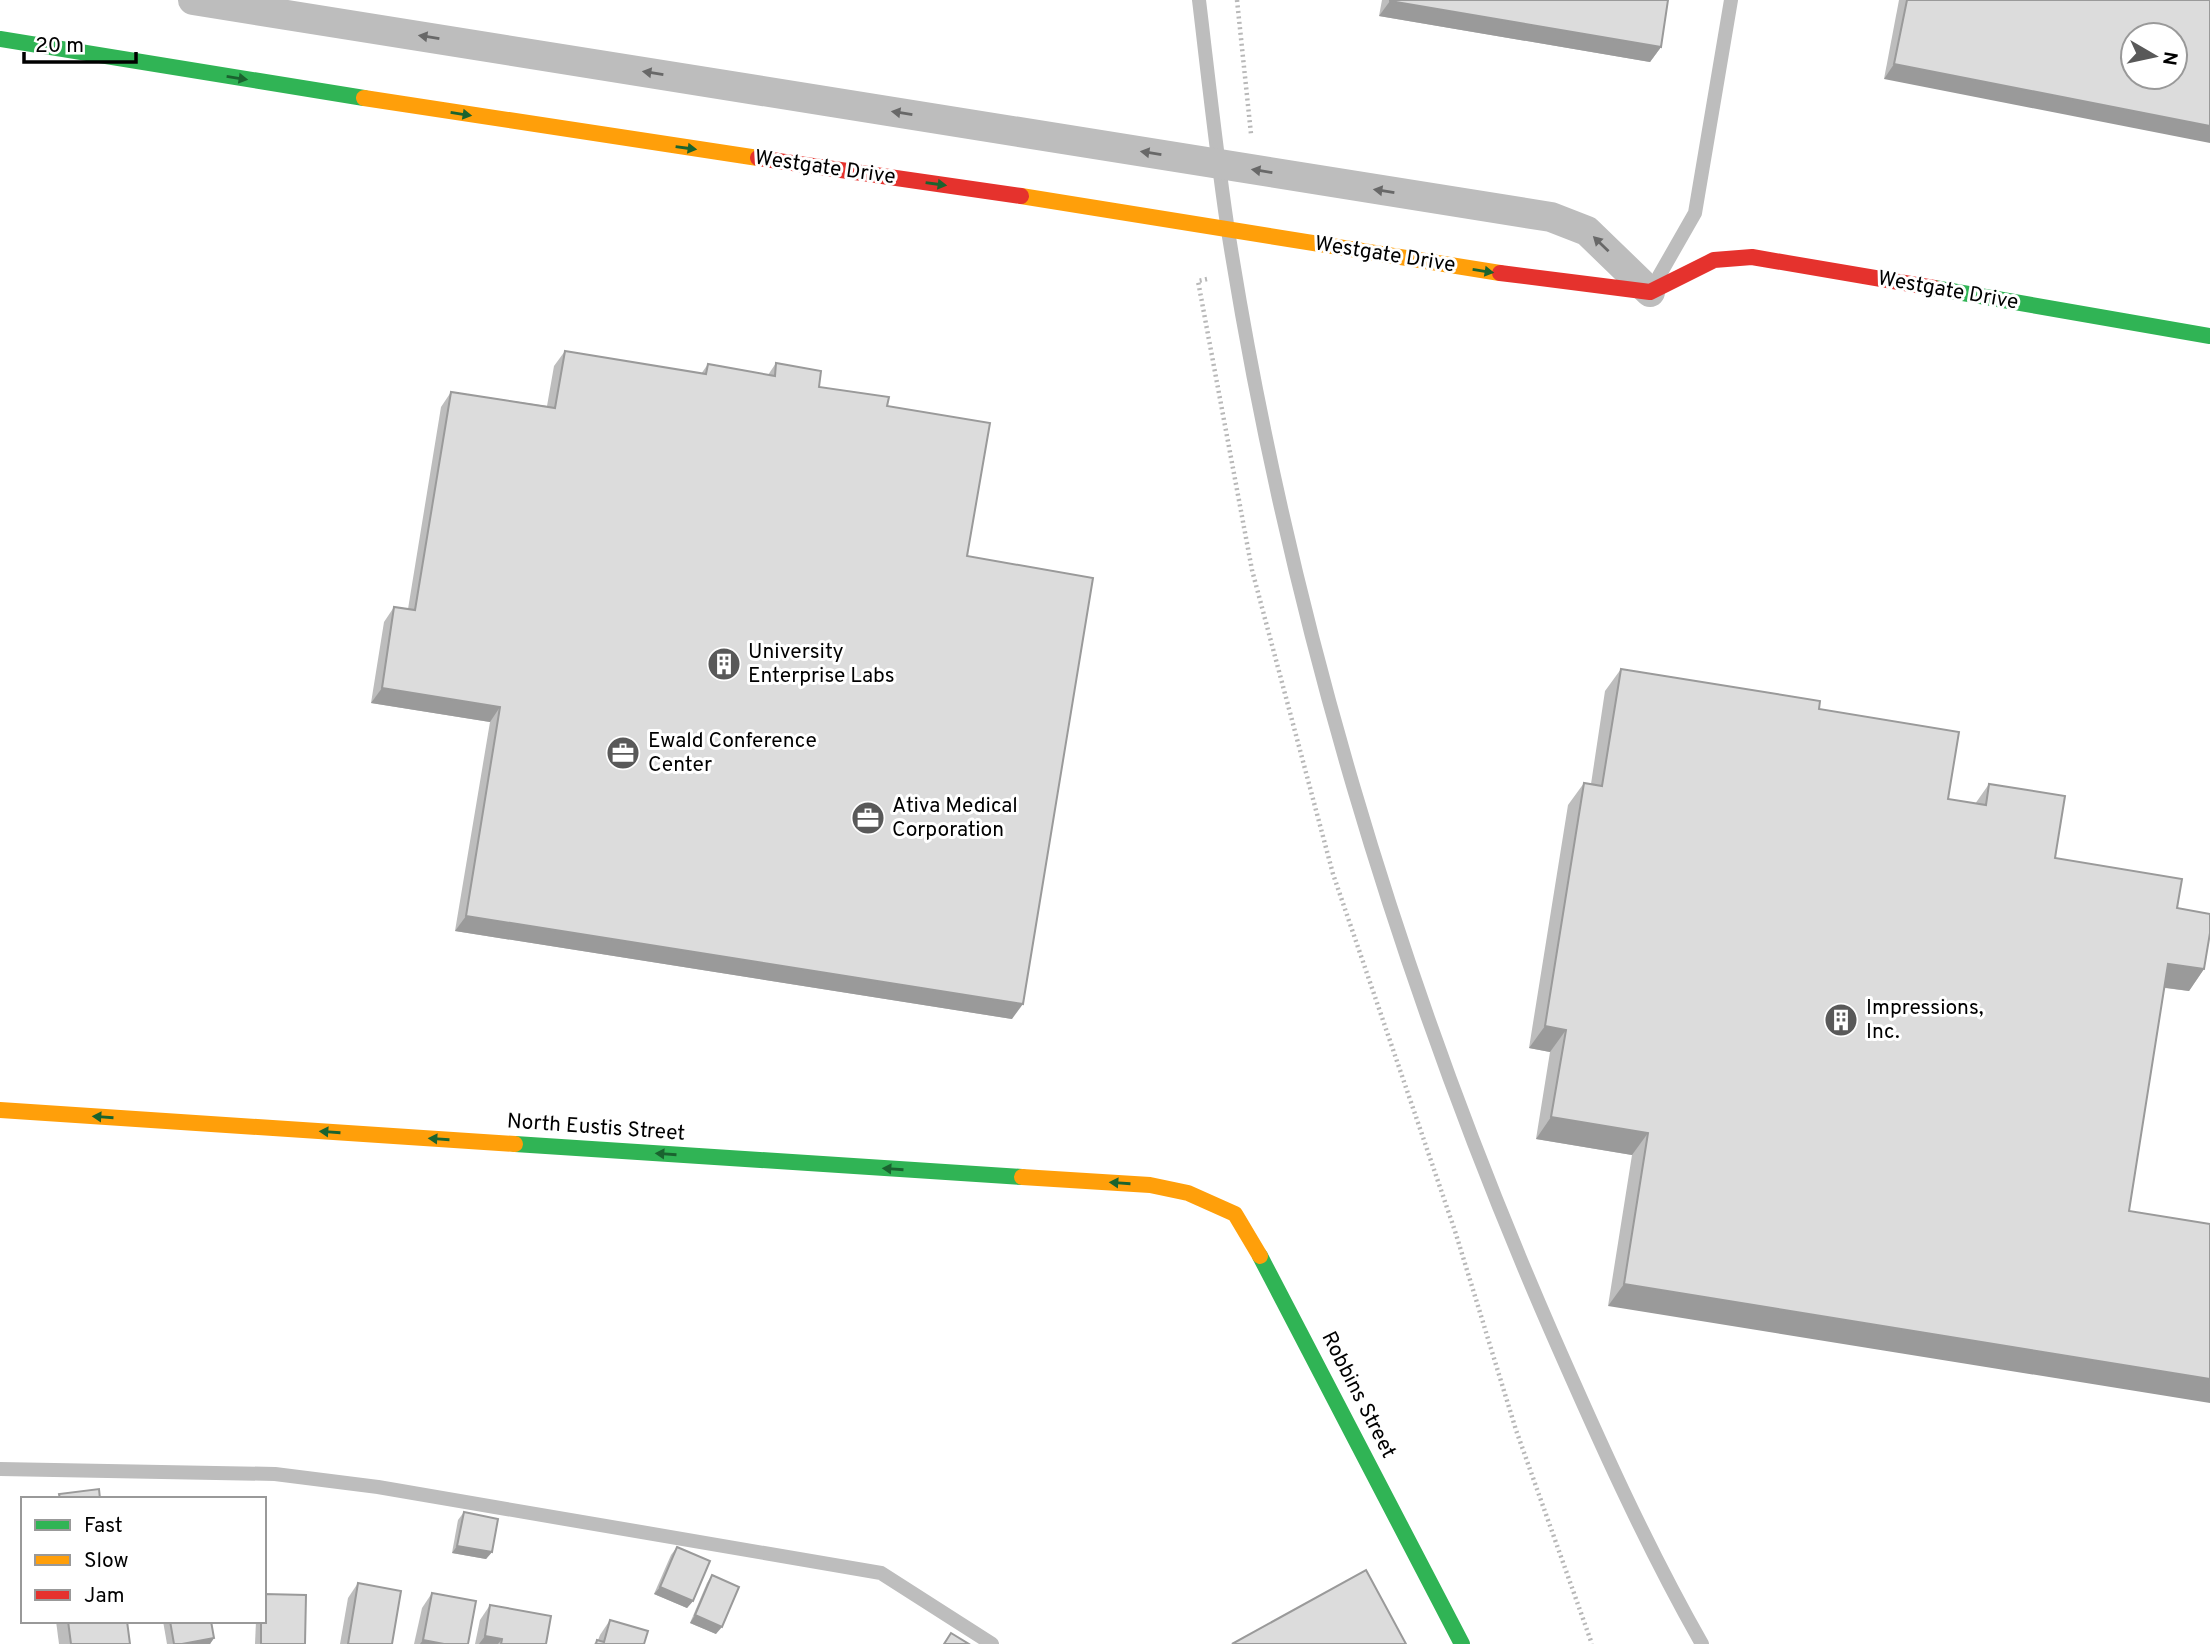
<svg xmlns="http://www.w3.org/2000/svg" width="2210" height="1644" font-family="Overpass,sans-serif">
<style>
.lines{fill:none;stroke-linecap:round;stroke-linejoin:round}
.path{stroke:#b8b8b8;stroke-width:4.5;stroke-dasharray:2 3.5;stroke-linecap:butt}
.lane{stroke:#bdbdbd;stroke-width:14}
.street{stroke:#bdbdbd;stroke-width:30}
.fast{stroke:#30b455;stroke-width:16}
.slow{stroke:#ff9f0a;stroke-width:16}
.jam{stroke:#e5322d;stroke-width:16}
.wall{fill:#bdbdbd}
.shaded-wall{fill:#9a9a9a}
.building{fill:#dcdcdc;stroke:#9a9a9a;stroke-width:2;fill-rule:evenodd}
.oneway{fill:#686868}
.oneway2{fill:#1a632f}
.labels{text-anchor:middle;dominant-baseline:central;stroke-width:6;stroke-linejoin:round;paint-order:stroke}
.street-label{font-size:21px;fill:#000;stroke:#fff}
.poi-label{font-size:21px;fill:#000;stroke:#fff;text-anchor:start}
</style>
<rect width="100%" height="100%" fill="#fff"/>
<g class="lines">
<g class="path">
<polyline points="1237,0 1251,134"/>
<polyline points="1207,279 1198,281 1252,570 1333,874 1455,1231 1516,1430 1592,1644"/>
</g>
<g class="lane">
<path d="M1199 0C1208 75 1216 150 1227 224 1286 604 1398 979 1551 1331 1597 1436 1645 1544 1702 1644"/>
<polyline points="1659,276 1695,213 1731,0"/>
<polyline points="0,1469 275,1474 378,1487 881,1573 992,1644"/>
</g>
<polyline class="street" points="193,0 1551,217 1587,231 1650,292"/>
<g class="fast">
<polyline points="0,39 364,98"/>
<polyline points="1934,288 2210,336"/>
<polyline points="515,1144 1022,1177"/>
<polyline points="1260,1256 1462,1644"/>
</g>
<g class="slow">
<polyline points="364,98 758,158"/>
<polyline points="1021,196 1500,273"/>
<polyline points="0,1110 515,1144"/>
<polyline points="1022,1177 1150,1185 1188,1193 1235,1214 1260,1256"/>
</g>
<g class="jam">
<polyline points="758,158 1021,196"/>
<polyline points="1500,273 1650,292 1714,260 1752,257 1934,288"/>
</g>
</g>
<g class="wall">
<polygon points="1382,0 1668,0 1661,47 1650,62 1379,16"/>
<polygon points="1899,0 2210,0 1884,79"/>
<polygon points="565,351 701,374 708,364 768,375 776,363 819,387 887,406 967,556 1012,1019 455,931 490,722 371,703 384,622 394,607 408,609 441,407 451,392 547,406 554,366"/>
<polygon points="1621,669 1819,709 1948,799 1975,804 1989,784 2055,858 2177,908 2204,969 2189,991 2165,988 1608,1306 1632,1155 1536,1139 1550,1052 1529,1048 1568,805 1584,783 1591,784 1605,691"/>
<polygon points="464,1512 492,1552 486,1559 452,1553 458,1520"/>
<polygon points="677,1547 693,1601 687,1608 654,1594 671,1555"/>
<polygon points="712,1575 716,1634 690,1623 707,1583"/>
<polygon points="358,1583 392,1644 340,1644 348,1598"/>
<polygon points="432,1593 468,1644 414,1644 422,1608"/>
<polygon points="490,1605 546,1644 475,1644 480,1620"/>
<polygon points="610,1620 644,1644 594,1644 597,1640 598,1640 600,1635"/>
<polygon points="56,1621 127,1621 130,1644 59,1644"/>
<polygon points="163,1621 211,1621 214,1638 210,1644 167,1644"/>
<polygon points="256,1621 264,1621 305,1644 255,1644"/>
</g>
<g class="shaded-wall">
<polygon points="1390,1 1661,47 1650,62 1379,16"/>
<polygon points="1894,64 2210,126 2210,143 1884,79"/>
<polygon points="382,688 500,707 490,722 371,703"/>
<polygon points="466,916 1023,1004 1012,1019 455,931"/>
<polygon points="2168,964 2204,969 2189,991 2153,986"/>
<polygon points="1545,1026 1566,1030 1550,1052 1529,1048"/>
<polygon points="1551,1117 1648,1133 1632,1155 1536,1139"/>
<polygon points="1624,1284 2210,1379 2210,1403 1608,1306"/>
<polygon points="457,1546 492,1552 486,1559 452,1553"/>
<polygon points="660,1587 693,1601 687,1608 654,1594"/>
<polygon points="695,1615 722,1627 716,1634 690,1623"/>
<polygon points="485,1636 502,1639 498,1644 479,1644"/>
<polygon points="214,1638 210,1644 182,1644"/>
<polygon points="423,1640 444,1644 420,1644"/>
</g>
<g class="building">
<polygon points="1390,0 1668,0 1661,47 1390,1"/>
<path d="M1907 0H2210V126L1894 64ZM2133 35H2175V77H2133Z"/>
<polygon points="565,351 706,374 708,364 775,376 776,363 821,371 819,387 889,397 887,406 990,423 967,556 1093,578 1023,1004 466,916 500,707 382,688 394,607 415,610 451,392 555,408"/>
<polygon points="1621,669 1820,701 1819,709 1959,732 1948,799 1986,805 1989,784 2065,796 2055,858 2182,879 2177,908 2210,914 2210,933 2204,969 2168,964 2129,1211 2210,1224 2210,1379 1624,1284 1648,1133 1551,1117 1566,1030 1545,1026 1584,783 1602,786"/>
<polygon points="99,1489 100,1499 60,1499 59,1494"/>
<polygon points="464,1512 498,1519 492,1552 457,1546"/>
<polygon points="677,1547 710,1561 693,1601 660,1587"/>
<polygon points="1366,1570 1406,1644 1232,1644"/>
<polygon points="712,1575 739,1587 722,1627 695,1615"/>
<polygon points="358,1583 401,1591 392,1644 348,1644"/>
<polygon points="432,1593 476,1601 468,1644 444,1644 423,1640"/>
<polygon points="264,1594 306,1595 305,1644 261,1644 261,1621 264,1621"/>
<polygon points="490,1605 551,1616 546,1644 501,1644 502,1639 485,1636"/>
<polygon points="610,1620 648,1631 644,1644 596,1644 597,1640 604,1642"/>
<polygon points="68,1621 127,1621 130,1644 71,1644"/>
<polygon points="170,1621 211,1621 214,1638 182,1644 174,1644"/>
<polygon points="951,1633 969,1644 944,1644"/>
</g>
<defs><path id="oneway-solid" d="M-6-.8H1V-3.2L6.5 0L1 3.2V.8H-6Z" transform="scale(1.75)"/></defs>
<g class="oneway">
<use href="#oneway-solid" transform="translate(429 37) rotate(-171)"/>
<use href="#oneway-solid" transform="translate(653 73) rotate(-171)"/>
<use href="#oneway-solid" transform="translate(902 113) rotate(-171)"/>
<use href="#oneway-solid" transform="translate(1151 153) rotate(-171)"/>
<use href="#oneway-solid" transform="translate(1262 171) rotate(-171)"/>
<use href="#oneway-solid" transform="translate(1384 191) rotate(-171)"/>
<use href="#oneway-solid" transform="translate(1601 244) rotate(-136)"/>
</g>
<g class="oneway2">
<use href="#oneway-solid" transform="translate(237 78) rotate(9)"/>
<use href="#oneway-solid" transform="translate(461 114) rotate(9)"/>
<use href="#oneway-solid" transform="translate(686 148) rotate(8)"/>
<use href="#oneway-solid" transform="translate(936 184) rotate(8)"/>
<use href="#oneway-solid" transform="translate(1483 271) rotate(9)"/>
<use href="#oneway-solid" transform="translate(103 1117) rotate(-176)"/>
<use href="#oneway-solid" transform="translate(330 1132) rotate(-176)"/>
<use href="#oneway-solid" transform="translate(439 1139) rotate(-176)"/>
<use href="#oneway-solid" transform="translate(666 1154) rotate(-176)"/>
<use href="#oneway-solid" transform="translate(893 1169) rotate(-176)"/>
<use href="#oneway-solid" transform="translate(1120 1183) rotate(-176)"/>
</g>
<defs>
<symbol id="building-disc" viewBox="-11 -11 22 22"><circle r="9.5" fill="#595959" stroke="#fff"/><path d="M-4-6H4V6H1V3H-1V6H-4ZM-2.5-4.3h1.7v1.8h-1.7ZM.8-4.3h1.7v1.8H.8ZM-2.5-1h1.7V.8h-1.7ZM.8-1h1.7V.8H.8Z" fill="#fff"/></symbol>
<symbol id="office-disc" viewBox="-11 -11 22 22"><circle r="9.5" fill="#595959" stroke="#fff"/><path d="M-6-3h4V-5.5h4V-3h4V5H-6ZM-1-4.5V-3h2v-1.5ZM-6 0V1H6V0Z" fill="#fff"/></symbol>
</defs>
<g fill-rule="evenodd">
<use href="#building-disc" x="705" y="645" width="38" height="38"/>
<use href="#office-disc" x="604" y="734" width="38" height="38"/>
<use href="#office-disc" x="849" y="799" width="38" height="38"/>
<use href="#building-disc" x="1822" y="1001" width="38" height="38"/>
</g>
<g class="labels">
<g class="street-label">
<text transform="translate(825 168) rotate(8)">Westgate Drive</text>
<text transform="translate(1385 255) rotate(9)">Westgate Drive</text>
<text transform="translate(1948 291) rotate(10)">Westgate Drive</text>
<text transform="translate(596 1128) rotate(4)">North Eustis Street</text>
<text transform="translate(1358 1395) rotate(63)">Robbins Street</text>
</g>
<g class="poi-label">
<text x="748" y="652">University<tspan x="748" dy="24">Enterprise Labs</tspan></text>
<text x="648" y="741">Ewald Conference<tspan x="648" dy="24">Center</tspan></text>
<text x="892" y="806">Ativa Medical<tspan x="892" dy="24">Corporation</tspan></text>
<text x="1866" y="1008">Impressions,<tspan x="1866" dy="24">Inc.</tspan></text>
</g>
</g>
<rect x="21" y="1497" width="245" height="126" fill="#ffffff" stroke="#999999" stroke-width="2"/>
<rect x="35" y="1520" width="35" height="10" fill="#30b455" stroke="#999999" stroke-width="2"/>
<text x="84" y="1532" font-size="21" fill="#000000">Fast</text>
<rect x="35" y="1555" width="35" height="10" fill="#ff9f0a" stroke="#999999" stroke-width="2"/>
<text x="84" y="1567" font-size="21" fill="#000000">Slow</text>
<rect x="35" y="1590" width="35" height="10" fill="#e5322d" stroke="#999999" stroke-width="2"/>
<text x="84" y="1602" font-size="21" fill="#000000">Jam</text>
<g transform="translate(2154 56) rotate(99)"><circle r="33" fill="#ffffff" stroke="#999999" stroke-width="2"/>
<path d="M0-5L12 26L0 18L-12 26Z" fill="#595959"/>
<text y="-10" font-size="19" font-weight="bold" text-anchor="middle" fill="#000000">N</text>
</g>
<path d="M24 52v10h112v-10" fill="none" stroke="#000000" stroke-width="3.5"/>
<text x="35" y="52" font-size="21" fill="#000000" stroke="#ffffff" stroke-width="5" paint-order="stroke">20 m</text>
</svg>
